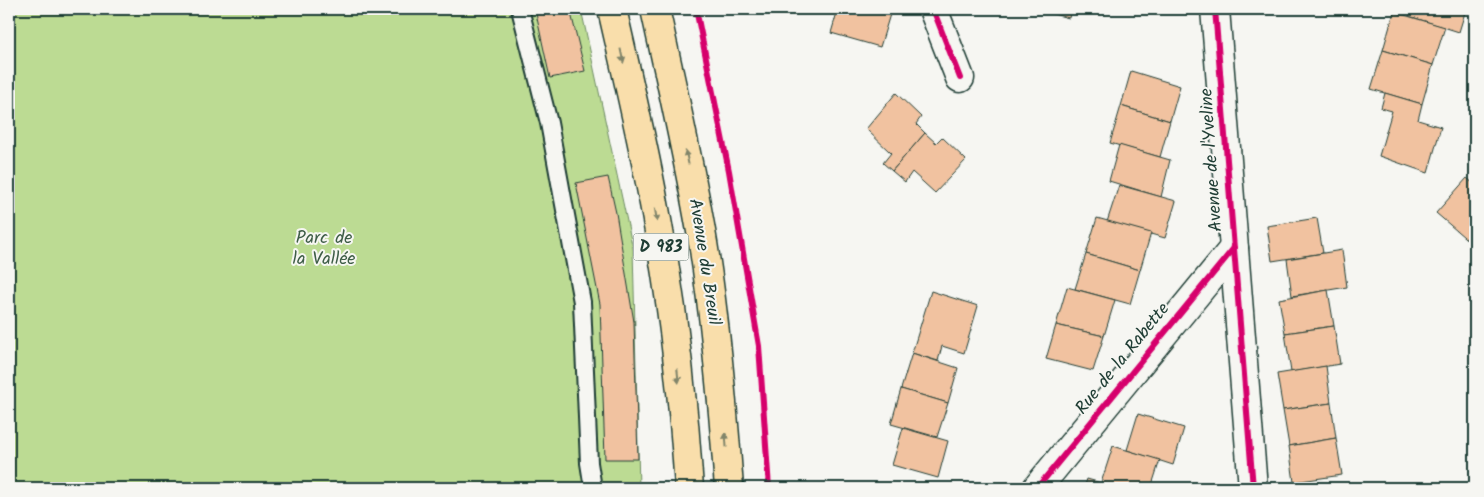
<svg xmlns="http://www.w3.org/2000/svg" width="1484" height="497" font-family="Kalam,sans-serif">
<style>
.green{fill:#bcdb93;stroke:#6e8c64}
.building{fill:#f1c2a0;stroke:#1f3d34}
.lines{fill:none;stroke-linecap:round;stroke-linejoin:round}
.service-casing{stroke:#1f3d34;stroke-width:20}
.minor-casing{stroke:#1f3d34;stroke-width:31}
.primary-casing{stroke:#1f3d34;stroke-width:31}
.service{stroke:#f6f6f2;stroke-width:16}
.minor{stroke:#f6f6f2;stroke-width:28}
.primary{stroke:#f9deab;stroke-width:28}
.cycleway-casing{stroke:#f6f6f2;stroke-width:9}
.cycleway{stroke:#d6006c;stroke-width:6}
.oneway{fill:#81856a}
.labels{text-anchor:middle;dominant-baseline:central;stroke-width:4;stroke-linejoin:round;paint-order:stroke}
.shield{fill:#f6f6f2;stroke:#60746d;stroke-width:1}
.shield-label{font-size:16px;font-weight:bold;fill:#1f3d34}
.street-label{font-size:18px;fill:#1f3d34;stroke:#f6f6f2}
.park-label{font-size:18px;fill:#3e5d47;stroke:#f6f6f2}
</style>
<rect width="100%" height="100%" fill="#f6f6f2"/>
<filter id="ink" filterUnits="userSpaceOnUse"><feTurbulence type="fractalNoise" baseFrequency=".02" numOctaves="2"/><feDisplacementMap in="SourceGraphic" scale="10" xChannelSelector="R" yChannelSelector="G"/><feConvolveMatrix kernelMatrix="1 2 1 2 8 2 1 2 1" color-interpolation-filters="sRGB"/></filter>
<g filter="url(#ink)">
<polygon class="green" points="9,9 581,9 633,249 639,488 9,488"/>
<g class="building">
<polygon points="535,9 570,9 585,71 550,78"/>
<polygon points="838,9 882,9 891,11 880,47 831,33"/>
<polygon points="1033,9 1071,9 1069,18"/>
<polygon points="1411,9 1466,9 1459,32 1409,16"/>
<polygon points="1394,12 1445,27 1433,65 1383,50"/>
<polygon points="1383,50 1433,65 1422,104 1371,89"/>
<polygon points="1131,71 1180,86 1170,121 1121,106"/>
<polygon points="896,93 921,117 916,124 925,133 892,171 883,163 891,153 866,129"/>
<polygon points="1385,93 1422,104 1418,120 1441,127 1428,173 1379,156 1392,111 1381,108"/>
<polygon points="1121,106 1170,121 1160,157 1110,143"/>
<polygon points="925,133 936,143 942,137 966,160 935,193 912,172 905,182 892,171"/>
<polygon points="1119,145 1170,160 1161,197 1109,181"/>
<polygon points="608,177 616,213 634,322 638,459 605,459 600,304 576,183"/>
<polygon points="1467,178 1475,185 1475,238 1471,243 1436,213"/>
<polygon points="1119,185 1176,201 1165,238 1107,222"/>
<polygon points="1097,218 1151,233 1140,270 1086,254"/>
<polygon points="1317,218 1323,253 1272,261 1267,226"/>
<polygon points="1342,250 1347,287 1292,296 1287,259"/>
<polygon points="1086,254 1140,270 1130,304 1075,289"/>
<polygon points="1067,287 1115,300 1104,336 1056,325"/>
<polygon points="1328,290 1334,326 1285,333 1279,299"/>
<polygon points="931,291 978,306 964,353 942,346 938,361 912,353"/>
<polygon points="1056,325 1104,336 1093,371 1046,359"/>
<polygon points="1334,326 1340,364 1291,372 1285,333"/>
<polygon points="912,353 958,368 948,403 901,389"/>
<polygon points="1326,366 1331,403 1283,410 1277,374"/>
<polygon points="901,389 948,403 937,437 891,424"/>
<polygon points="1331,403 1336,438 1289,446 1283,410"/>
<polygon points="1138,414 1184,428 1173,465 1127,450"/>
<polygon points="903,428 948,441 938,478 892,465"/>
<polygon points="1336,438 1342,475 1294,482 1289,446"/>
<polygon points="1113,446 1160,460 1151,488 1120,488 1101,483"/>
<polygon points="1087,479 1101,483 1120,488 1084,488"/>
</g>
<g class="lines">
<defs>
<polyline id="service" points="520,9 549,123 582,302 589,463 593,488"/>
<g id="minor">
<polyline points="933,9 960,78"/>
<polyline points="1215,9 1253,488"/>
<polyline points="1037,488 1234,248"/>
</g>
<g id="primary">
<path d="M612 9C627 75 643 142 655 209 672 301 683 395 689 488"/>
<path d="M655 9C672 87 690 164 703 243 716 324 723 406 729 488"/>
</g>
</defs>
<use href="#service" class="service-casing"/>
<use href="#minor" class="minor-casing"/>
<use href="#primary" class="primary-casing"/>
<use href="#service" class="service"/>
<use href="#minor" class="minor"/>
<use href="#primary" class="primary"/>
<defs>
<g id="cycleway">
<polyline points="696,9 729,171 759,346 769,488"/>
<polyline points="933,9 960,78"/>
<polyline points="1215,9 1253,488"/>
<polyline points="1037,488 1234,248"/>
</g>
</defs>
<use href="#cycleway" class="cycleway-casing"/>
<use href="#cycleway" class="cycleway"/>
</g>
<defs><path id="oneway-solid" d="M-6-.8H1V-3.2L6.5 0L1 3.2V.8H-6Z" transform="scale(1.25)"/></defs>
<g class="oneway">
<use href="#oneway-solid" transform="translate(622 56) rotate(78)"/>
<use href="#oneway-solid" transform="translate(687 157) rotate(-102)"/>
<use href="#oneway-solid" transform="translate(656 215) rotate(80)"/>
<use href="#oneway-solid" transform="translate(678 376) rotate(84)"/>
<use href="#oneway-solid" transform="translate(726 440) rotate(-94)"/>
</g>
</g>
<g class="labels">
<rect class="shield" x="633.5" y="233.5" width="55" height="27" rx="4"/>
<g class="shield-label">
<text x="661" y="247">D 983</text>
</g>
<g class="street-label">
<text transform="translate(1212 160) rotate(-94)">Avenue de l'Yveline</text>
<text transform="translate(704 262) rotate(81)">Avenue du Breuil</text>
<text transform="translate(1123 359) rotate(-51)">Rue de la Rabette</text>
</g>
<g class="park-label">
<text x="324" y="238">Parc de<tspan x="324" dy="21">la Vallée</tspan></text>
</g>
</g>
<rect width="1484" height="497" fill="none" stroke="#f6f6f2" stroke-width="30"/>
<rect x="15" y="15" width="1454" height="467" fill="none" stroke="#1f3d34" stroke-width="2" filter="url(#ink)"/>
</svg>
